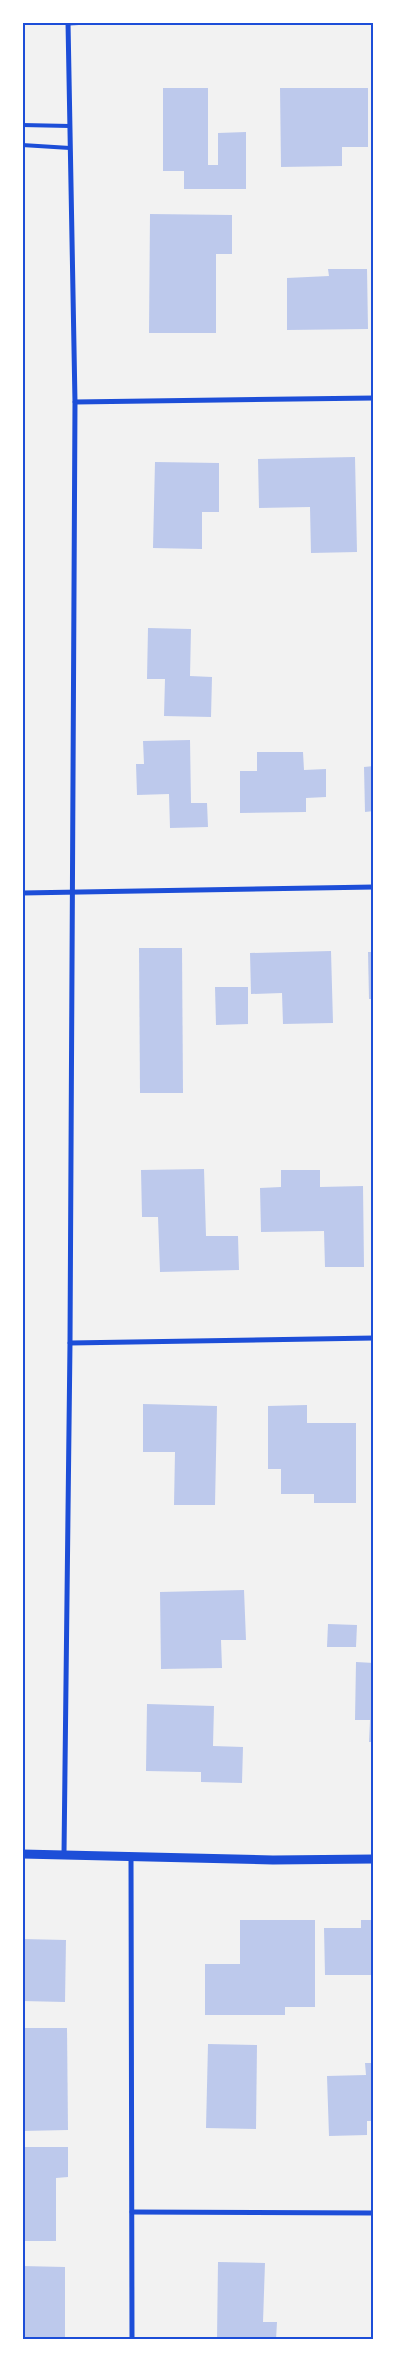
<svg xmlns="http://www.w3.org/2000/svg" width="396" height="2362" font-family="Poppins,sans-serif">
<style>
.building{fill:#bdc9ec}
.lines{fill:none;stroke-linecap:round;stroke-linejoin:round}
.service{stroke:#1d4ed8;stroke-width:4}
.minor{stroke:#1d4ed8;stroke-width:5}
.tertiary{stroke:#1d4ed8;stroke-width:9}
.neatline{fill:none;stroke:#1d4ed8;stroke-width:2}
</style>
<rect width="100%" height="100%" fill="#f2f2f2"/>
<g class="building">
<polygon points="163,88 208,88 208,165 218,165 218,133 246,132 246,189 184,189 184,171 163,171"/>
<polygon points="280,88 368,88 368,147 342,147 342,166 281,167"/>
<polygon points="150,214 232,215 232,254 216,254 216,333 149,333"/>
<polygon points="328,269 367,269 368,329 287,330 287,278 329,276"/>
<polygon points="355,457 357,552 311,553 310,507 259,508 258,459"/>
<polygon points="155,462 219,463 219,512 202,512 202,549 153,548"/>
<polygon points="148,628 191,629 190,676 212,677 211,717 164,716 165,679 147,679"/>
<polygon points="190,740 191,803 207,803 208,827 170,828 169,794 137,795 136,764 144,764 143,741"/>
<polygon points="257,752 303,752 304,770 326,769 326,797 306,798 306,812 240,813 240,771 257,771"/>
<polygon points="374,766 374,811 365,812 364,767"/>
<polygon points="139,948 182,948 183,1093 140,1093"/>
<polygon points="331,951 333,1023 283,1024 282,993 251,994 250,953"/>
<polygon points="368,952 374,952 374,999 369,999"/>
<polygon points="215,987 248,987 248,1024 216,1025"/>
<polygon points="204,1169 206,1236 238,1236 239,1270 160,1272 158,1217 142,1217 141,1170"/>
<polygon points="281,1170 320,1170 320,1187 363,1186 364,1267 325,1267 324,1231 261,1232 260,1188 281,1187"/>
<polygon points="143,1404 217,1406 215,1505 174,1505 175,1452 143,1452"/>
<polygon points="307,1405 307,1423 356,1423 356,1503 314,1503 314,1494 281,1494 281,1469 268,1469 268,1406"/>
<polygon points="244,1590 246,1640 221,1640 222,1668 161,1669 160,1592"/>
<polygon points="328,1624 357,1625 356,1647 327,1647"/>
<polygon points="356,1662 374,1663 374,1742 369,1742 370,1720 355,1720"/>
<polygon points="147,1704 214,1706 213,1746 243,1747 242,1783 201,1782 201,1772 146,1771"/>
<polygon points="240,1920 315,1920 315,2007 285,2007 285,2015 205,2015 205,1964 240,1964"/>
<polygon points="361,1920 374,1920 374,1975 325,1975 324,1928 361,1928"/>
<polygon points="22,1939 66,1940 65,2002 22,2001"/>
<polygon points="22,2028 67,2028 68,2130 22,2131"/>
<polygon points="208,2044 257,2045 256,2129 206,2128"/>
<polygon points="365,2063 374,2063 374,2121 367,2121 367,2135 329,2136 327,2076 366,2075"/>
<polygon points="22,2147 68,2147 68,2177 56,2178 56,2241 22,2241"/>
<polygon points="218,2262 265,2263 263,2322 277,2322 276,2340 217,2340"/>
<polygon points="22,2266 65,2267 65,2340 22,2340"/>
</g>
<g class="lines">
<g class="service">
<polyline points="22,125 70,126"/>
<polyline points="22,145 70,148"/>
</g>
<g class="minor">
<polyline points="68,23 89,22"/>
<polyline points="75,402 374,398"/>
<polyline points="22,893 374,887"/>
<polyline points="70,1343 374,1338"/>
<polyline points="64,1854 70,1343 75,402 68,22"/>
<polyline points="131,1856 132,2340"/>
<polyline points="132,2212 374,2213"/>
</g>
<polyline class="tertiary" points="22,1854 273,1860 374,1859"/>
</g>
<rect width="396" height="2362" fill="none" stroke="#ffffff" stroke-width="48"/>
<rect x="24" y="24" width="348" height="2314" class="neatline"/>
</svg>
